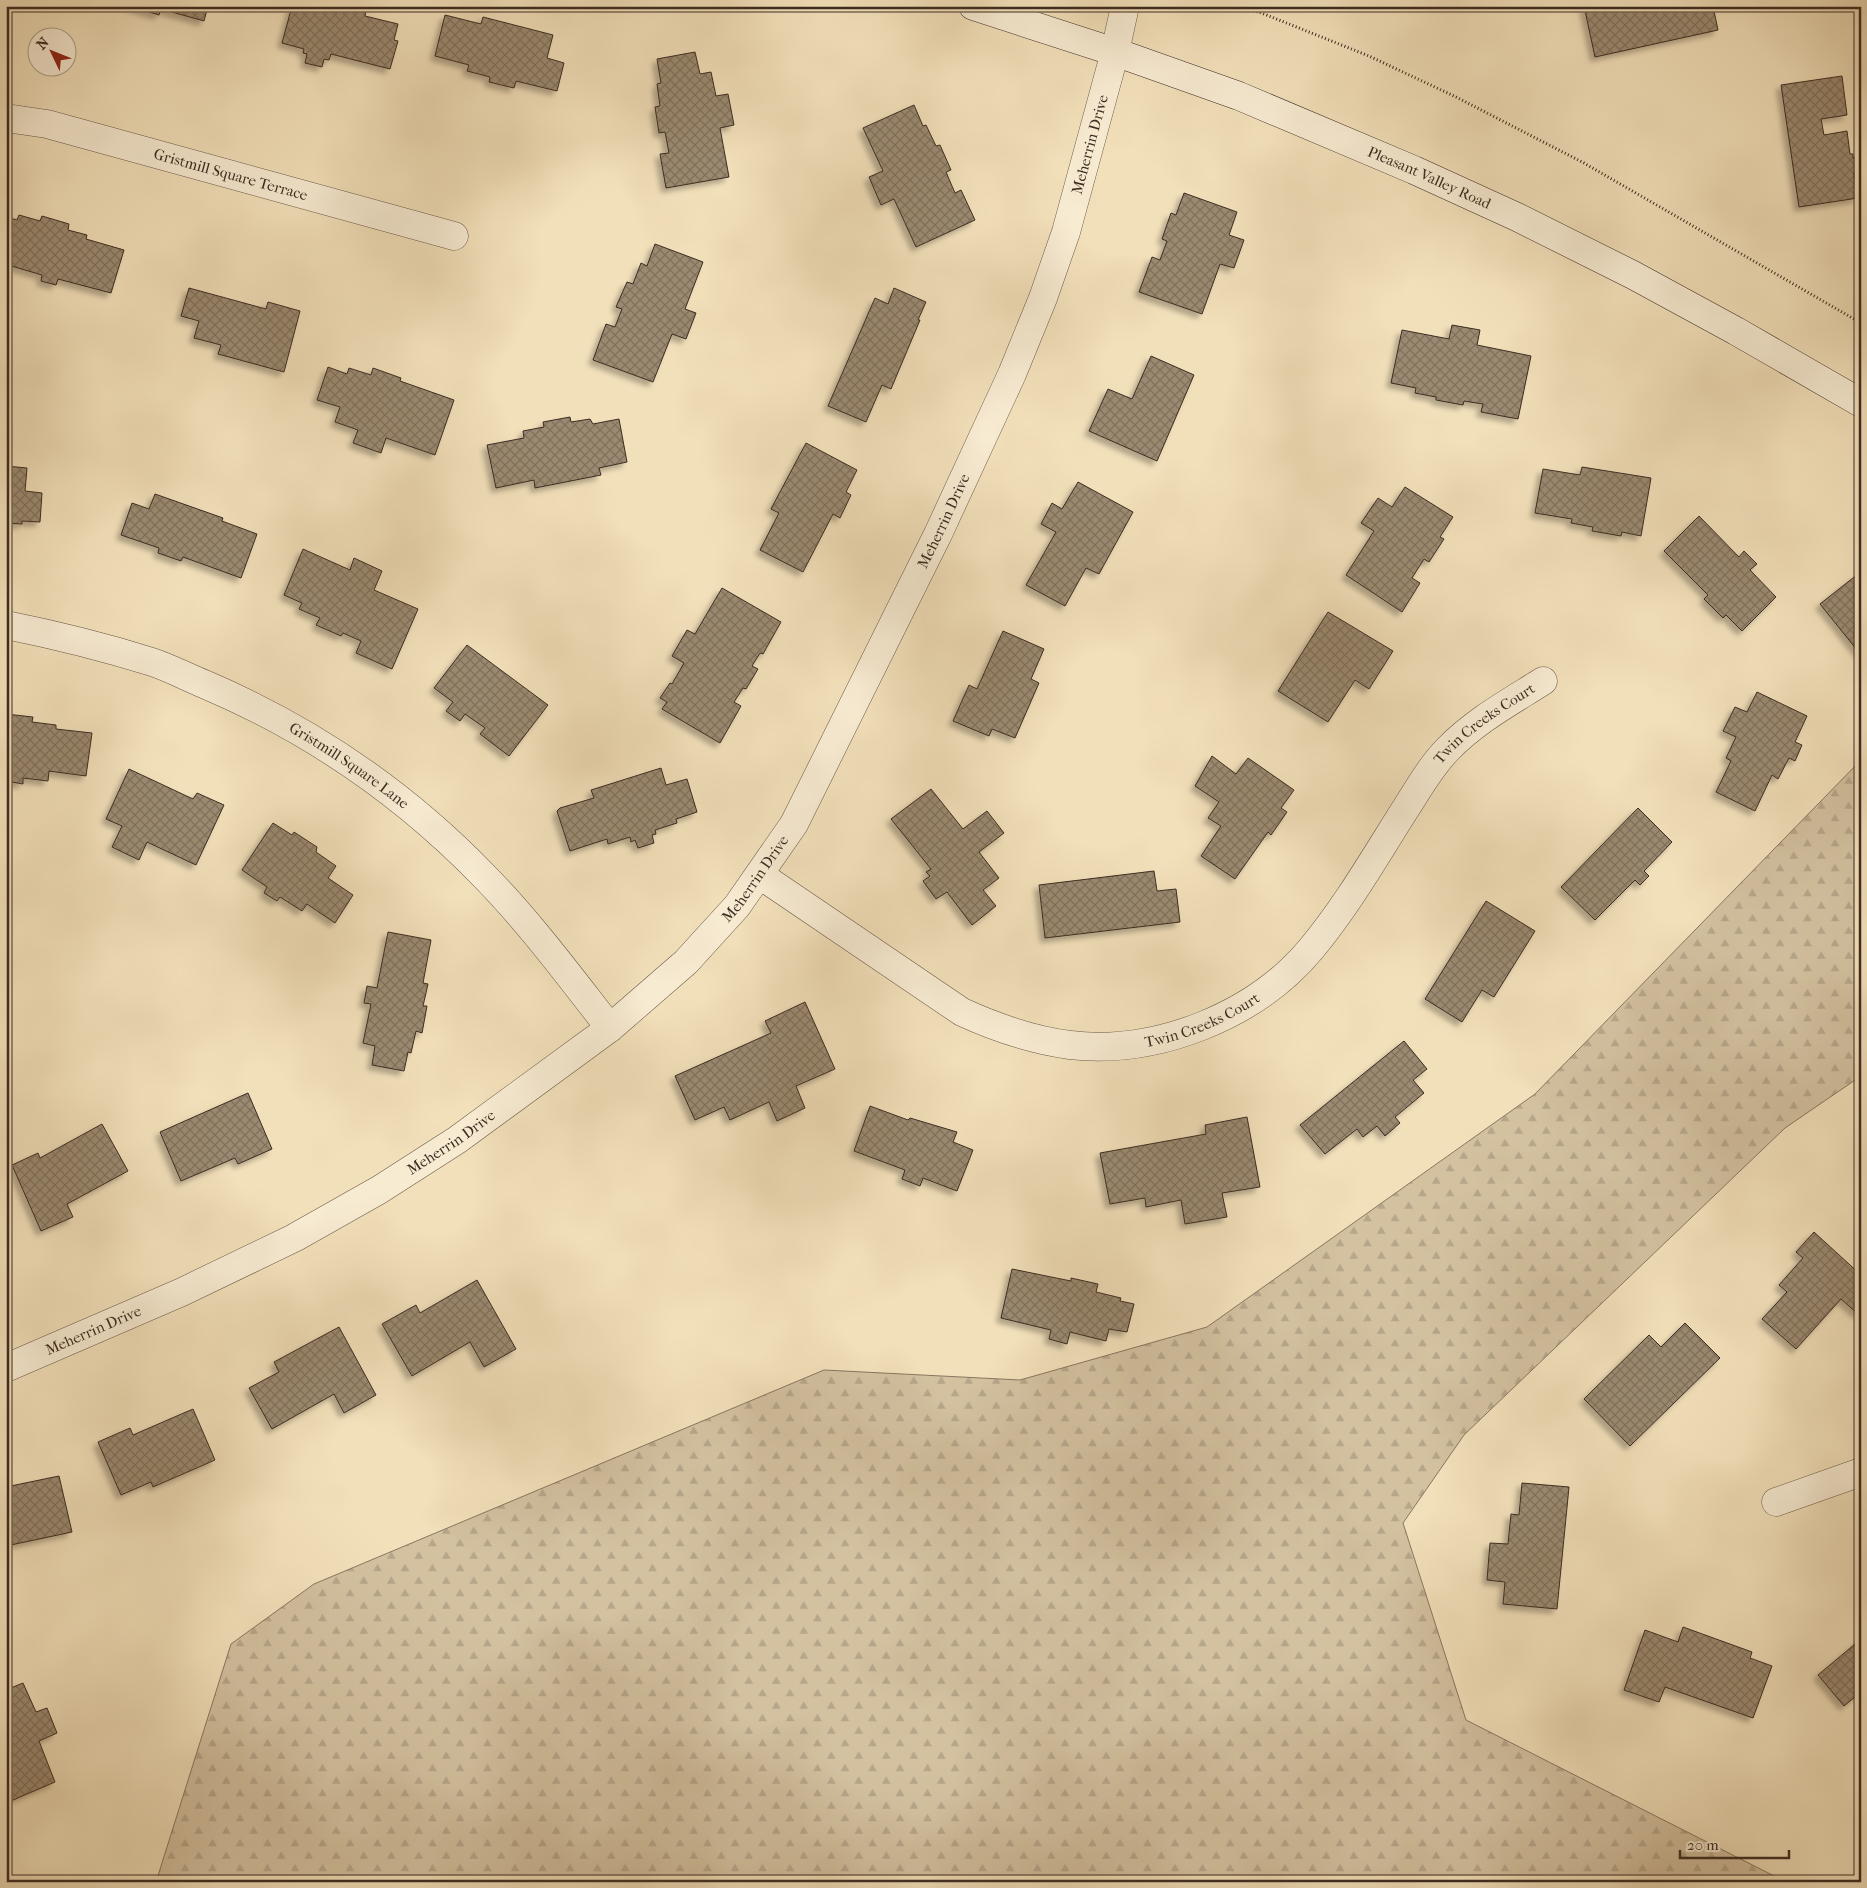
<svg xmlns="http://www.w3.org/2000/svg" width="1867" height="1888" font-family="'IM FELL French Canon',serif">
<style>
.forest{fill:url(#forest-firs);stroke:#887661}
.building{fill:url(#building-cross-hatch);stroke:#3c2c22;filter:url(#shadow)}
.lines{fill:none;stroke-linecap:round;stroke-linejoin:round}
.street-casing{stroke:#6a5948;stroke-width:29}
.secondary-casing{stroke:#3c2c22;stroke-width:29}
.path{stroke:#3c2c22;stroke-width:3;stroke-dasharray:1 2.5;stroke-linecap:butt}
.street{stroke:#f7ebd2;stroke-width:28}
.secondary{stroke:#f7ebd2;stroke-width:28}
.labels{text-anchor:middle;dominant-baseline:central;stroke-width:4;stroke-linejoin:round;paint-order:stroke}
.street-label{font-size:15px;fill:#3c2c22;stroke:#f7ebd2}
</style>
<defs>
<pattern id="forest-firs" width="22" height="20" patternUnits="userSpaceOnUse" patternTransform="scale(1.25)"><rect width="22" height="20" fill="#d3c1a0"/><path d="M5 1l3.5 6h-7zM16 11l3.5 6h-7z" fill="#b6a68a"/></pattern>
<pattern id="building-cross-hatch" width="8" height="8" patternUnits="userSpaceOnUse" patternTransform="scale(1.25)"><rect width="8" height="8" fill="#9b8a71"/><path d="M0 0l8 8M0 8l8-8" fill="none" stroke="#80715c"/></pattern>
<filter id="shadow"><feDropShadow dx="-4.5" dy="4.5" stdDeviation="2.5" flood-color="#0004"/></filter>
</defs>
<rect width="100%" height="100%" fill="#f2e0ba"/>
<filter id="stains"><feTurbulence type="fractalNoise" baseFrequency=".004" numOctaves="4"/><feColorMatrix values="0 0 0 0 .2 0 0 0 0 .09 0 0 0 0 .02 0 0 0 .5 -.17"/></filter>
<radialGradient id="worn" r=".72"><stop offset=".6" stop-color="#630" stop-opacity="0"/><stop offset="1" stop-color="#630" stop-opacity=".3"/></radialGradient>
<polygon class="forest" points="1861,760 1861,1076 1785,1128 1464,1435 1403,1523 1466,1720 1786,1882 156,1882 231,1644 314,1584 824,1370 1020,1380 1207,1327 1535,1094"/>
<g class="building">
<polygon points="129,6 208,6 204,21 161,9 159,15"/>
<polygon points="292,6 367,6 365,16 398,24 394,40 398,41 390,69 331,54 329,60 324,59 322,67 305,63 307,54 303,53 304,49 282,43"/>
<polygon points="1584,6 1713,6 1718,30 1595,57"/>
<polygon points="445,15 481,24 483,17 553,35 547,58 564,63 557,91 516,81 514,88 489,82 490,77 467,71 469,65 435,56"/>
<polygon points="695,52 700,74 711,72 716,96 728,94 734,125 720,128 729,177 666,188 660,154 669,153 665,132 659,133 655,107 660,106 657,84 661,83 657,59"/>
<polygon points="1842,76 1847,115 1821,119 1824,135 1847,131 1850,154 1853,154 1853,158 1860,156 1861,172 1854,173 1858,198 1799,207 1781,85"/>
<polygon points="914,105 923,126 926,125 936,146 940,145 951,170 946,172 955,193 961,190 975,220 916,247 894,199 881,205 869,177 883,171 863,128"/>
<polygon points="1184,193 1237,212 1229,235 1244,240 1234,268 1220,264 1202,314 1139,292 1152,257 1160,260 1167,241 1162,239 1171,213 1176,215"/>
<polygon points="19,215 40,221 42,216 69,224 68,230 87,235 86,239 124,250 111,293 58,279 56,285 41,281 42,275 8,265 11,253 6,252 6,217 17,220"/>
<polygon points="655,244 703,262 685,309 696,313 686,339 672,334 653,382 593,360 606,324 615,327 622,309 616,307 627,282 633,284 641,263 647,266"/>
<polygon points="189,288 266,309 268,302 300,311 284,372 218,354 221,345 194,338 199,321 181,316"/>
<polygon points="894,288 926,302 918,320 920,320 891,389 882,385 866,422 828,406 875,298 888,304"/>
<polygon points="1452,325 1480,330 1477,345 1531,356 1518,419 1481,412 1483,404 1464,401 1463,405 1436,400 1436,397 1415,393 1416,388 1391,383 1402,330 1449,339"/>
<polygon points="1151,356 1194,375 1157,461 1089,431 1108,389 1132,399"/>
<polygon points="328,367 347,374 349,368 371,375 373,368 401,378 400,381 454,400 435,455 386,438 381,453 353,443 358,430 335,422 340,407 317,400"/>
<polygon points="570,417 571,422 590,419 593,424 619,419 627,462 599,468 601,475 535,488 534,480 496,488 487,445 524,438 523,431 544,427 543,422"/>
<polygon points="806,443 857,470 846,492 851,495 840,518 833,514 803,572 760,550 779,513 771,509"/>
<polygon points="6,466 27,468 25,491 42,493 40,522 22,521 22,524 6,523"/>
<polygon points="1582,467 1651,478 1641,536 1622,532 1621,536 1592,531 1593,527 1571,523 1572,519 1535,513 1543,469 1580,475"/>
<polygon points="1078,482 1133,512 1099,574 1086,568 1065,606 1026,585 1056,532 1041,524 1052,503 1062,509"/>
<polygon points="1405,487 1453,517 1440,537 1444,539 1429,562 1424,559 1412,578 1420,583 1402,612 1346,575 1374,531 1361,523 1378,498 1392,507"/>
<polygon points="155,494 223,518 222,521 257,534 241,578 183,557 181,561 158,553 159,548 121,535 132,503 149,509"/>
<polygon points="1699,516 1739,557 1744,551 1757,564 1750,570 1776,597 1742,631 1726,615 1723,618 1704,599 1708,595 1664,551"/>
<polygon points="303,549 350,570 354,558 382,571 374,590 418,609 392,669 356,653 361,641 343,633 341,636 316,625 320,618 299,609 302,603 284,595"/>
<polygon points="1858,574 1861,577 1861,655 1820,604"/>
<polygon points="722,588 781,622 763,654 760,653 752,666 758,669 746,689 743,688 734,702 741,706 720,743 662,709 667,702 660,698 670,683 672,684 684,663 672,656 687,630 695,634"/>
<polygon points="1328,612 1393,651 1369,689 1355,680 1328,722 1278,691"/>
<polygon points="1003,631 1044,649 1031,679 1039,683 1015,738 992,729 989,736 953,721 969,685 977,689"/>
<polygon points="467,645 548,705 509,756 480,734 485,728 465,714 460,721 446,711 453,702 434,688"/>
<polygon points="1757,692 1807,716 1795,742 1802,745 1795,761 1789,758 1778,779 1772,775 1755,811 1716,792 1731,761 1726,758 1736,737 1723,731 1735,707 1747,712"/>
<polygon points="6,714 33,717 32,722 56,725 56,729 92,733 86,776 49,771 48,781 23,778 23,784 6,781"/>
<polygon points="1212,756 1236,774 1248,758 1294,790 1281,808 1287,812 1271,835 1268,832 1235,879 1201,856 1221,826 1208,818 1219,802 1195,786"/>
<polygon points="661,768 666,785 687,779 697,812 676,819 677,823 655,830 656,834 652,835 654,843 638,848 635,840 631,842 630,837 608,844 607,839 570,851 557,811 560,808 594,798 591,790"/>
<polygon points="129,769 193,799 197,793 224,805 196,865 147,842 139,860 112,847 122,826 106,819"/>
<polygon points="931,789 963,829 987,811 1004,833 979,852 999,878 983,890 996,906 972,925 947,892 936,899 923,881 930,876 926,872 931,869 891,819"/>
<polygon points="1638,808 1672,842 1644,871 1649,876 1640,885 1635,880 1595,920 1561,887"/>
<polygon points="273,823 292,835 294,832 317,847 316,852 336,866 328,878 353,895 335,923 307,904 302,911 280,897 277,901 264,893 267,887 242,870"/>
<polygon points="1154,871 1157,891 1176,889 1180,922 1045,938 1039,885"/>
<polygon points="1486,901 1535,931 1494,997 1482,990 1462,1022 1425,999"/>
<polygon points="388,932 431,940 423,983 428,984 423,1006 427,1006 422,1033 416,1031 411,1053 408,1052 404,1071 372,1065 375,1046 363,1043 371,1004 364,1003 367,986 377,988"/>
<polygon points="805,1002 835,1069 796,1086 805,1108 777,1121 769,1102 730,1120 724,1107 695,1120 675,1076 771,1033 765,1021"/>
<polygon points="1404,1041 1427,1069 1413,1080 1424,1093 1395,1117 1400,1123 1385,1136 1377,1126 1363,1137 1357,1129 1325,1154 1300,1125"/>
<polygon points="248,1093 272,1149 238,1164 235,1158 181,1181 160,1132"/>
<polygon points="870,1106 908,1120 910,1118 957,1132 953,1142 973,1150 957,1191 923,1178 920,1186 902,1179 905,1170 854,1151"/>
<polygon points="1247,1117 1260,1187 1222,1193 1227,1217 1185,1224 1181,1200 1146,1207 1145,1198 1110,1204 1100,1153 1206,1134 1205,1125"/>
<polygon points="102,1124 128,1171 67,1204 73,1217 41,1231 12,1165 38,1153 40,1158"/>
<polygon points="1814,1232 1861,1275 1861,1310 1858,1314 1841,1299 1796,1349 1762,1319 1787,1292 1779,1285 1803,1258 1796,1252"/>
<polygon points="1012,1269 1071,1281 1071,1278 1098,1284 1096,1292 1121,1298 1120,1301 1134,1304 1127,1332 1109,1329 1106,1341 1070,1332 1067,1344 1049,1339 1051,1330 1001,1318"/>
<polygon points="477,1280 516,1349 484,1367 470,1342 412,1376 382,1324 416,1305 420,1313"/>
<polygon points="1685,1323 1720,1358 1630,1446 1584,1399 1649,1335 1661,1347"/>
<polygon points="339,1327 376,1395 344,1413 334,1394 272,1429 249,1388 279,1372 274,1362"/>
<polygon points="193,1409 215,1460 153,1487 151,1482 121,1495 98,1442 130,1428 133,1435"/>
<polygon points="59,1476 72,1532 6,1546 6,1487"/>
<polygon points="1522,1483 1569,1487 1557,1609 1503,1604 1505,1582 1487,1580 1490,1543 1508,1544 1511,1514 1519,1515"/>
<polygon points="1683,1627 1752,1652 1750,1658 1772,1666 1753,1718 1665,1687 1659,1702 1624,1690 1645,1630 1678,1642"/>
<polygon points="1861,1639 1861,1692 1844,1706 1818,1675"/>
<polygon points="23,1683 36,1712 47,1708 57,1733 39,1741 55,1782 6,1803 6,1690"/>
</g>
<g class="lines">
<defs>
<g id="street">
<path id="s1" d="M6 118 47 124 454 236"/>
<path id="s2" d="M6 625C56 635 104 647 152 662 170 668 187 677 204 684 310 729 405 794 485 877 531 924 570 977 610 1028"/>
<path id="s3" d="M760 875 962 1012C997 1028 1032 1040 1070 1045 1157 1055 1255 1016 1311 949 1347 906 1376 855 1406 808 1419 788 1431 766 1448 749 1475 721 1510 702 1543 681"/>
<path id="s4" d="M6 1368 182 1292 294 1238 379 1190 457 1140 610 1028 686 962 737 906 794 824 938 534 1012 374 1043 298 1066 232 1115 52 1125 6"/>
<polyline points="1776,1502 1861,1472"/>
</g>
<g id="secondary">
<path id="s5" d="M973 6 1115 52 1239 96 1414 170 1517 217 1633 275 1736 331 1861 403"/>
</g>
</defs>
<use href="#street" class="street-casing"/>
<use href="#secondary" class="secondary-casing"/>
<g class="path">
<polyline points="1222,6 1259,12 1369,56 1456,97 1584,163 1861,323"/>
<polyline points="1157,7 1160,9 1164,6"/>
</g>
<use href="#street" class="street"/>
<use href="#secondary" class="secondary"/>
</g>
<g class="labels">
<g class="street-label">
<text stroke="none"><textPath href="#s4" startOffset="1715">Meherrin Drive</textPath></text>
<text stroke="none"><textPath href="#s1" startOffset="232">Gristmill Square Terrace</textPath></text>
<text stroke="none"><textPath href="#s5" startOffset="488">Pleasant Valley Road</textPath></text>
<text stroke="none"><textPath href="#s4" startOffset="1310">Meherrin Drive</textPath></text>
<text stroke="none"><textPath href="#s3" startOffset="914">Twin Creeks Court</textPath></text>
<text stroke="none"><textPath href="#s2" startOffset="374">Gristmill Square Lane</textPath></text>
<text stroke="none"><textPath href="#s4" startOffset="905">Meherrin Drive</textPath></text>
<text stroke="none"><textPath href="#s3" startOffset="494">Twin Creeks Court</textPath></text>
<text stroke="none"><textPath href="#s4" startOffset="500">Meherrin Drive</textPath></text>
<text stroke="none"><textPath href="#s4" startOffset="95">Meherrin Drive</textPath></text>
</g>
</g>
<rect width="1867" height="1888" fill="none" stroke="#f2e0ba" stroke-width="25"/>
<rect x="8" y="8" width="1852" height="1873" fill="none" stroke="#3c2c22" stroke-width="2.5"/>
<rect x="12" y="12" width="1842" height="1863" fill="none" stroke="#3c2c22"/>
<g transform="translate(52 52) rotate(313)"><circle r="24" fill="#f7ebd2" stroke="#ac9f8c"/>
<path d="M0-4L9 19L0 12L-9 19Z" fill="#8f2418"/>
<text y="-8" font-size="14" font-weight="bold" text-anchor="middle" fill="#3c2c22">N</text>
</g>
<path d="M1680 1850v8h109v-8" fill="none" stroke="#3c2c22" stroke-width="2.5"/>
<text x="1687" y="1850" font-size="15" fill="#3c2c22" stroke="#f7ebd2" stroke-width="4" paint-order="stroke">20 m</text>
<rect width="100%" height="100%" filter="url(#stains)"/>
<rect width="100%" height="100%" fill="url(#worn)"/>
</svg>
